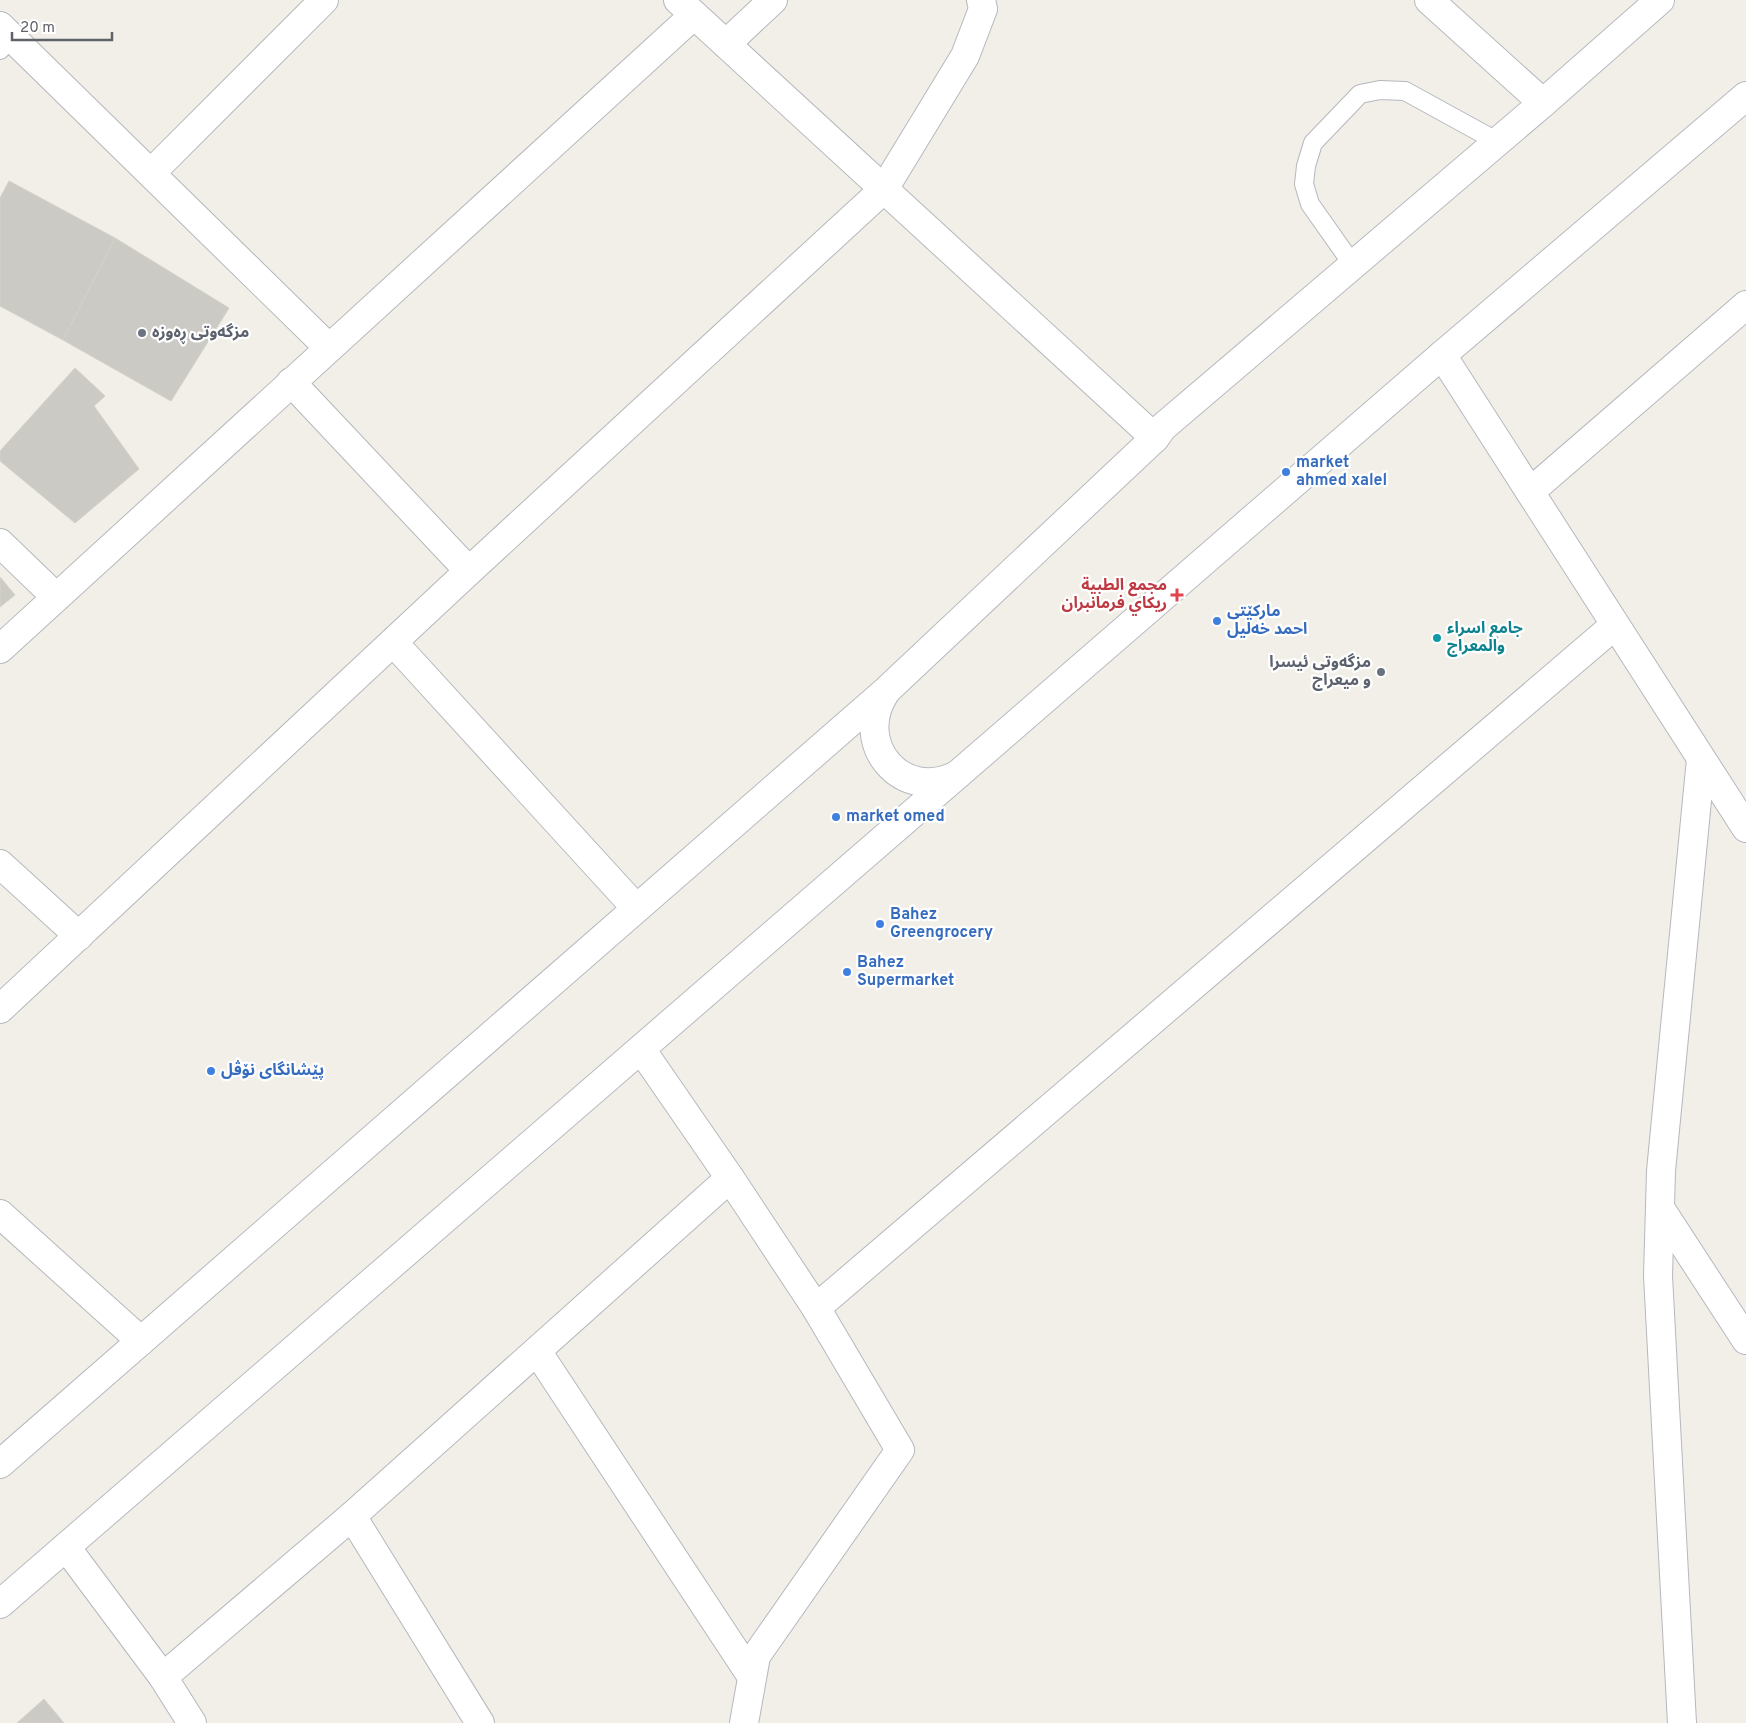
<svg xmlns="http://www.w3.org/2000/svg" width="1746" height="1723" font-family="Overpass,'Noto Sans Arabic',sans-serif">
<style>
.building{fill:#cccac5;stroke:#d6d1c6}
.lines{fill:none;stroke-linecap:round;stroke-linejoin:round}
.lane-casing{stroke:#b5b8bc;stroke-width:20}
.street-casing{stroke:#b5b8bc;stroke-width:30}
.secondary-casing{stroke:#b6babf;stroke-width:30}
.lane{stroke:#fff;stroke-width:18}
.street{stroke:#fff;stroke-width:28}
.secondary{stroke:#fff;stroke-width:28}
.worship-dot{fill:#6b7280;stroke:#fff;stroke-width:2}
.shop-dot{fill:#3f7fe0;stroke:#fff;stroke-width:2}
.health-dot{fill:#e0444e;stroke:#fff;stroke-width:2}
.culture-dot{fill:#0f9aa8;stroke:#fff;stroke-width:2}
.labels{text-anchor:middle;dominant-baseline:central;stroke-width:4.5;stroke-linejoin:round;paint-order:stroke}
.worship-label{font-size:16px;font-weight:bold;fill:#5b616d;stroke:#fff;text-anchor:start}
.shop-label{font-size:16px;font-weight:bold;fill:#366cbe;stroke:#fff;text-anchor:start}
.health-label{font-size:16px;font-weight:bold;fill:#be3a42;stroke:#fff;text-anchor:end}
.culture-label{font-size:16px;font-weight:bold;fill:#0d838f;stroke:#fff;text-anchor:start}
</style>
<rect width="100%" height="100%" fill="#f1efe8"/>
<g class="building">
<polygon points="9,181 115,238 63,340 0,306 0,198"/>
<polygon points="115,238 229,308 171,401 63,340"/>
<polygon points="75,368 105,396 94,406 139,469 75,523 0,461 0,451"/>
<polygon points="0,577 15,595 0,607"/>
<polygon points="44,1699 64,1723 17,1723"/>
</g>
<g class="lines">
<defs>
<g id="lane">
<polyline points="0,50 11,37"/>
<polyline points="1353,265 1310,204 1304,184 1306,166 1313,143 1360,94 1380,90 1405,91 1498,142"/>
</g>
<g id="street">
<polyline points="678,0 1155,438"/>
<polyline points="1429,0 1543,103"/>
<polyline points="0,26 329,348"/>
<polyline points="726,44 773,0"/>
<polyline points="151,173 324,0"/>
<polyline points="1442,355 1746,828"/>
<polyline points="291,382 469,571"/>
<polyline points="1530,492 1746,305"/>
<polyline points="0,543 56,597"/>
<polyline points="393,642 636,908"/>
<polyline points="0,649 694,15"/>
<polyline points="0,864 79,936"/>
<polyline points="0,1009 469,571 884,189 965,56 983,9 981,0"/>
<polyline points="641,1049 730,1178 816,1308 900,1450 756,1656 744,1723"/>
<polyline points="1660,1208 1746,1340"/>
<polyline points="0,1214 141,1341"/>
<polyline points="816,1308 1615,625"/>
<polyline points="537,1351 752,1677"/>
<polyline points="352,1516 480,1723"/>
<polyline points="66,1547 163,1677 192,1723"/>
<polyline points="163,1677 352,1516 730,1178"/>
<polyline points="1682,1723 1658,1276 1661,1171 1701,759"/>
</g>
<g id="secondary">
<path d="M885 693C852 744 902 803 957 775"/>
<polyline points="0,1464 887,690 1155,438 1163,427 1543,103 1660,0"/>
<polyline points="0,1604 1442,355 1746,96"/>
</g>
</defs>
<use href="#lane" class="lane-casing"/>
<use href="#street" class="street-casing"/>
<use href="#secondary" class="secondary-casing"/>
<use href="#lane" class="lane"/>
<use href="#street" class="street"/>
<use href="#secondary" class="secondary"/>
</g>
<g class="worship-dot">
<circle cx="142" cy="333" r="5"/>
<circle cx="1381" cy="672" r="5"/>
</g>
<g class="shop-dot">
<circle cx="1286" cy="472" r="5"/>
<circle cx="1217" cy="621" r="5"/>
<circle cx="836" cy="817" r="5"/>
<circle cx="880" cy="924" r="5"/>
<circle cx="847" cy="972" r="5"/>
<circle cx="211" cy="1071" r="5"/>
</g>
<path class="health-dot" d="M1174.5 587.5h5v5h5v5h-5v5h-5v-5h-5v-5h5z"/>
<circle class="culture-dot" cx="1437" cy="638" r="5"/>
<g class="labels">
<g class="worship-label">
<text x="152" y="333">مزگەوتی ڕەوزە</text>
<text x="1371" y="663" text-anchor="end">مزگەوتی ئیسرا<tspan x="1371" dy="18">و میعراج</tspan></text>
</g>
<g class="shop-label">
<text x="1296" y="463">market<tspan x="1296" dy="18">ahmed xalel</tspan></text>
<text x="1227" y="612">مارکێتی<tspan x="1227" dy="18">احمد خەلیل</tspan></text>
<text x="846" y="817">market omed</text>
<text x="890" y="915">Bahez<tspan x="890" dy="18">Greengrocery</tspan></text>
<text x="857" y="963">Bahez<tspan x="857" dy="18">Supermarket</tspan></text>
<text x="221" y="1071">پێشانگای نۆڤل</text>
</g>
<g class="health-label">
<text x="1167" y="586">مجمع الطبية<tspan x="1167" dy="18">ريكاي فرمانبران</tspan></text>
</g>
<g class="culture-label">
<text x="1447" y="629">جامع اسراء<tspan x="1447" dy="18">والمعراج</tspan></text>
</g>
</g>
<path d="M12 32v8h100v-8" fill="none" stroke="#5f6368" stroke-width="2.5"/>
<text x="20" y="32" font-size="15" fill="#5f6368" stroke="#ffffff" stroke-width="4" paint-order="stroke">20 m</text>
</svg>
